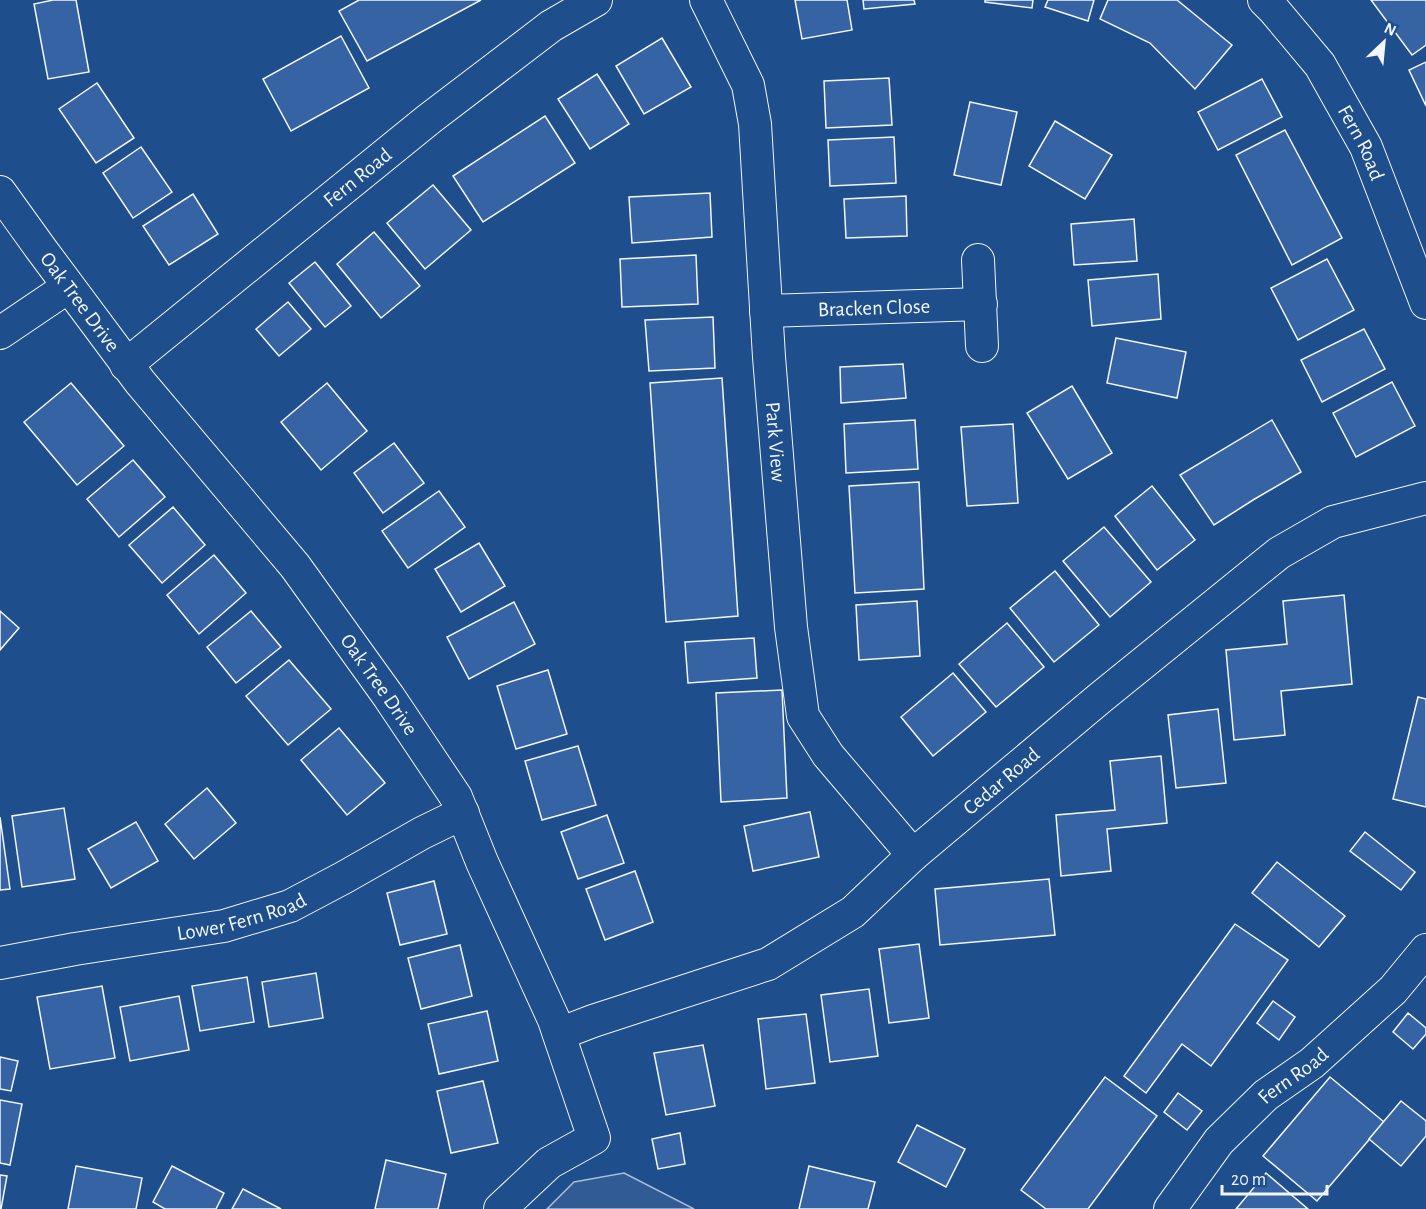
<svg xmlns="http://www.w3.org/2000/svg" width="1426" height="1209" font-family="'Alegreya Sans',sans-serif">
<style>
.built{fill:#305b95;stroke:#a8bbd7;stroke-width:1.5}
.building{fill:#3563a3;stroke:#f2f6ff;stroke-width:1.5}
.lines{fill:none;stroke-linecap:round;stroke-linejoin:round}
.minor-casing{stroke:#f2f6ff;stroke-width:34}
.minor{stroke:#1f4e8c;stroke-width:32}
.labels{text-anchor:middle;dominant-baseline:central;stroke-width:4.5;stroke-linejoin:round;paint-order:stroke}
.street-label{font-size:21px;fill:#f2f6ff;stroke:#1f4e8c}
</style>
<rect width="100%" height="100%" fill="#1f4e8c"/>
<polygon class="built" points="624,1173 694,1209 547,1209 574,1182"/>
<g class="building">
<polygon points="53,0 76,0 89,72 48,79 34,4"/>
<polygon points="359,0 481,0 367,61 339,11"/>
<polygon points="795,0 847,0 852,30 802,39"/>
<polygon points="863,0 914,0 915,4 864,9"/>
<polygon points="985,0 1033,0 1032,8 985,2"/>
<polygon points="1048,0 1094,0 1088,21 1045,7"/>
<polygon points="1108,0 1177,0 1232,45 1195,89 1150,43 1100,19"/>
<polygon points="1371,0 1426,0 1426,45 1412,55"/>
<polygon points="341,36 369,88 291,131 263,79"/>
<polygon points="662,38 691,87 644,114 616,66"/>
<polygon points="1426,62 1426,106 1409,70"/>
<polygon points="597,74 629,124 590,149 558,99"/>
<polygon points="889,78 892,125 826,128 824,81"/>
<polygon points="1262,79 1282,117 1218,150 1198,112"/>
<polygon points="97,83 134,138 96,163 59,109"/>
<polygon points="970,102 1017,112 1001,185 954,175"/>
<polygon points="545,116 575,163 483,222 453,176"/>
<polygon points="1055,121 1112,155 1085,199 1029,166"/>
<polygon points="1285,130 1342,238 1292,265 1236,155"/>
<polygon points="894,137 896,183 830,186 828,140"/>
<polygon points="141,147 172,192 133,218 103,173"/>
<polygon points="433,185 471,230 425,269 387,223"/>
<polygon points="710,193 712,237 632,243 629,197"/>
<polygon points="193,194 218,234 169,265 143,226"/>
<polygon points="906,196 907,236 846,238 844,199"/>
<polygon points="1134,219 1137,261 1074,265 1071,224"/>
<polygon points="374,232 420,286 381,318 337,264"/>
<polygon points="696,255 698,304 622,307 620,259"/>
<polygon points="1327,259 1354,310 1298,340 1271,288"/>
<polygon points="315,262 351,306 325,327 289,283"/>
<polygon points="1158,274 1161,319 1092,326 1088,280"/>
<polygon points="288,302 311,329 279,356 256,329"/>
<polygon points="713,317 715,368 649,371 645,320"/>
<polygon points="1364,329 1385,369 1322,402 1301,360"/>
<polygon points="1116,338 1186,352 1177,398 1107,383"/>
<polygon points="903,364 906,398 841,403 840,367"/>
<polygon points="722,378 738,616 666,622 650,383"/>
<polygon points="1392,382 1415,426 1356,457 1333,413"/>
<polygon points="71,383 124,446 77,485 24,422"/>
<polygon points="327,383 367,431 321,470 281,422"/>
<polygon points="1072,386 1112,453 1068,479 1027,413"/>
<polygon points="915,420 918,469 846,473 844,424"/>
<polygon points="1272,420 1301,472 1253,500 1214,525 1180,475"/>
<polygon points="1013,424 1018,503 967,506 961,427"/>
<polygon points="394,443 424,483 383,513 354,473"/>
<polygon points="133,460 165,497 119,537 87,499"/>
<polygon points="919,482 924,589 855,593 849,486"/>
<polygon points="1152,486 1195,540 1157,570 1115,516"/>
<polygon points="439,491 465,527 408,568 382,531"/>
<polygon points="173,507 205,545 162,583 129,545"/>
<polygon points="1104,527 1151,582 1110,617 1063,561"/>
<polygon points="479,543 505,586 461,612 435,569"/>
<polygon points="214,555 246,593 199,634 167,595"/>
<polygon points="1055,571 1099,625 1054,662 1010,608"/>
<polygon points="1344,595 1352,684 1281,691 1285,735 1234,740 1226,650 1287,644 1283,601"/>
<polygon points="917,601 920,656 859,660 856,605"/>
<polygon points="514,602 535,644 469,679 447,637"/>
<polygon points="0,611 19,628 0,650"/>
<polygon points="251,611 281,647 236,683 207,647"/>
<polygon points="1007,623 1044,667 996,707 959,664"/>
<polygon points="754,638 757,678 688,683 685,642"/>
<polygon points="289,660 331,709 288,745 246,696"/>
<polygon points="548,670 567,734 516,749 497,686"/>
<polygon points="953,673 986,712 933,756 901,717"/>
<polygon points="782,690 787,798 721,802 716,693"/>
<polygon points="1418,697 1426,699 1426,807 1393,799"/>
<polygon points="1218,709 1226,783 1176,788 1168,715"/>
<polygon points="339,728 385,783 347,815 301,760"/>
<polygon points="578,746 596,805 542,820 525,761"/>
<polygon points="1161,756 1167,823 1107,829 1111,871 1061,876 1056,815 1115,810 1110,761"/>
<polygon points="207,788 236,823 194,859 165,824"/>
<polygon points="64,808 75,879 22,887 12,816"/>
<polygon points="810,812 819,857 753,871 744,826"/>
<polygon points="607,815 624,863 578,879 561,832"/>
<polygon points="0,817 10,889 0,890"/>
<polygon points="136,822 158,861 111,888 88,849"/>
<polygon points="1365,832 1415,872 1401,890 1350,851"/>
<polygon points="1277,862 1345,916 1319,947 1252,893"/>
<polygon points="635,871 653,922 605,940 586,889"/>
<polygon points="1049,879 1055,935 940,945 935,889"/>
<polygon points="434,881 447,934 400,945 387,893"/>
<polygon points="1235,924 1288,960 1211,1066 1182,1044 1146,1093 1124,1076"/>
<polygon points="919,944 929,1018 889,1023 879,949"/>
<polygon points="460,945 472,996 421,1009 408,958"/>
<polygon points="316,973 323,1018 269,1027 262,982"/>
<polygon points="247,977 254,1022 200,1031 192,986"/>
<polygon points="102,986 115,1058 50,1069 37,997"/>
<polygon points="869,989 878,1056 830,1062 821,995"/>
<polygon points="179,996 189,1050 130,1061 120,1007"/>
<polygon points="1273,1001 1295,1017 1279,1040 1257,1023"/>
<polygon points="487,1011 498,1061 439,1074 428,1024"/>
<polygon points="1408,1013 1426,1028 1426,1034 1413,1049 1393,1032"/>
<polygon points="806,1014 815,1083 766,1089 758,1019"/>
<polygon points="703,1045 715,1106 666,1115 654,1053"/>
<polygon points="0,1057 18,1061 11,1091 0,1089"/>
<polygon points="1105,1077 1157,1116 1088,1209 1046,1209 1021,1190"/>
<polygon points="1330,1077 1384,1122 1317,1201 1263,1156"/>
<polygon points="483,1081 498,1143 451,1153 437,1091"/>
<polygon points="1178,1093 1202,1111 1187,1130 1164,1112"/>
<polygon points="0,1100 22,1104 10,1165 0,1163"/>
<polygon points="1401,1101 1426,1121 1426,1136 1401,1166 1369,1139"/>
<polygon points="917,1125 965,1149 946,1187 898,1162"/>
<polygon points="680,1133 685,1164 658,1169 652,1139"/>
<polygon points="386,1160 446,1174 438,1209 375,1209"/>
<polygon points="76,1166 142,1178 136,1209 68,1209"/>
<polygon points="172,1166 224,1193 216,1209 165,1209 153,1202"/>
<polygon points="809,1166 875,1182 868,1209 799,1209"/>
<polygon points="1266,1173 1308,1209 1236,1209"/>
<polygon points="0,1175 7,1176 1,1209 0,1209"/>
<polygon points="243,1189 281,1209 232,1209"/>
</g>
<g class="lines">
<defs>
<g id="minor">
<path id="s1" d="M706 0 748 85 755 124 769 357 791 627 803 716 828 755 913 855"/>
<path id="s2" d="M1264 0 1274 10 1320 65 1366 147 1426 303"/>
<path id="s3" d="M0 192 41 249 140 382 295 566 389 697 456 797 482 862 554 1020 594 1138 549 1163 500 1209"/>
<polyline points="978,260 982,346"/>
<path id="s4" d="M766 311 981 304"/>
<polyline points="0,333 68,287"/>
<path id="s5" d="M126 365 429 119 551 26 596 0"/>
<path id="s6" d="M0 963 75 949 224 926 290 906 343 878 422 833 463 813"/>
<path id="s7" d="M559 1034 593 1021 768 964 853 912 913 855 1100 698 1279 553 1333 522 1426 498"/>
<path id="s8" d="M1170 1209 1219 1141 1266 1095 1312 1063 1393 990 1426 950"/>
</g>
</defs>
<use href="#minor" class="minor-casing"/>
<use href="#minor" class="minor"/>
</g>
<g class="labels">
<g class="street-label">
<text stroke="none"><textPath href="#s2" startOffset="174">Fern Road</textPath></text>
<text stroke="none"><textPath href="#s5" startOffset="298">Fern Road</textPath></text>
<text stroke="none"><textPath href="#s3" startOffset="136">Oak Tree Drive</textPath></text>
<text stroke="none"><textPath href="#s4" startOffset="108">Bracken Close</textPath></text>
<text stroke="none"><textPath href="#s1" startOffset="453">Park View</textPath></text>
<text stroke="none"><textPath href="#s3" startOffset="622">Oak Tree Drive</textPath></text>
<text stroke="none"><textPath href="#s7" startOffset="518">Cedar Road</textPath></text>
<text stroke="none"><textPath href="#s6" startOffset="246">Lower Fern Road</textPath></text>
<text stroke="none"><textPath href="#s8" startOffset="183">Fern Road</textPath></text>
</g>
</g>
<g transform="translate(1384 42) rotate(26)" stroke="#1f4e8c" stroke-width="4.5" paint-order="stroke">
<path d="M0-4.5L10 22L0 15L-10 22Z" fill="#f2f6ff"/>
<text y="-9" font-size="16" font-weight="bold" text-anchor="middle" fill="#f2f6ff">N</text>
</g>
<path d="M1222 1185v9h105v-9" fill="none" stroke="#f2f6ff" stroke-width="3"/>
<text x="1231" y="1185" font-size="18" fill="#f2f6ff" stroke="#1f4e8c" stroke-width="4.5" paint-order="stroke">20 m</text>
</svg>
